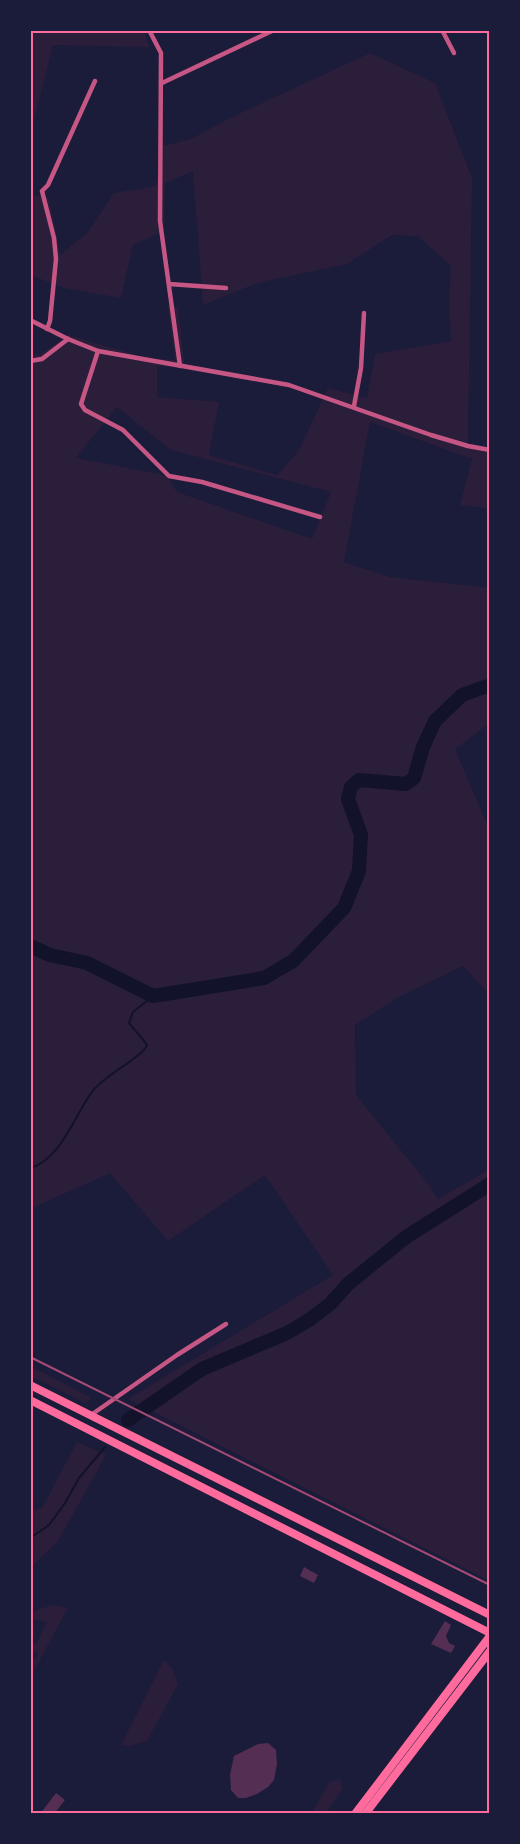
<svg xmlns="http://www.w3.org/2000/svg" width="520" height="1844" font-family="Cabin,sans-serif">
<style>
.green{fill:#2a1e3b;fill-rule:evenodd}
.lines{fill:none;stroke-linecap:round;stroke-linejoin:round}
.stream{stroke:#12122b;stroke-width:2}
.river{stroke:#12122b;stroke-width:14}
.building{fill:#542f53}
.minor{stroke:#c65784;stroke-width:4.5}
.primary{stroke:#ff6b9d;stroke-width:8}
.trunk{stroke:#ff6b9d;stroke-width:8}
.rail{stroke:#a44b75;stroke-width:2}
.neatline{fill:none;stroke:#ff6b9d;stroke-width:2}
</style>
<rect width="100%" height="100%" fill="#1b1b3a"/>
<g class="green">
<polygon points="30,30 144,30 149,47 53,45 35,117 30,130"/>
<path d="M370 53 435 83 472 178 468 446 490 450V509L460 505 472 459 370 422 344 562 390 577 490 588V723L455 749 490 831V975L486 991 463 966 399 997 355 1025 356 1095 430 1186 438 1199 490 1169V1581L128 1399 333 1275 265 1175 168 1241 110 1173 30 1209V356L40 354 69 335 143 357 175 360 168 307H178L185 369 157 366V397L219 402 209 455 277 475 299 450 328 388 367 398 375 354 451 341 449 303 451 266 418 236 392 235 347 264 257 283 203 305 193 171 165 183 164 231 133 245 121 298 64 288 30 275V195L49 198 60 255 88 232 114 193 156 186 163 146 191 139 230 118ZM117 407 171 450 331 492 312 539 177 492 171 483 169 476 76 458Z"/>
<polygon points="30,1366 92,1398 85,1403 30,1376"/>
<polygon points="77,1442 106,1455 58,1541 31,1567 30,1511 42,1508"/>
<polygon points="52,1605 68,1608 30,1678 30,1656 36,1659 38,1654 30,1650 30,1646 37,1642 47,1622 30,1619 30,1615 37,1610"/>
<polygon points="164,1660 172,1668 178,1684 147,1741 130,1746 121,1745"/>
<polygon points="340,1780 343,1788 325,1814 311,1814 330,1781"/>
</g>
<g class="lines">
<g class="stream">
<path d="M30 1168C59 1161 75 1116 91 1093 104 1076 127 1066 143 1051L147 1046 145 1042 129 1023 133 1012 153 996"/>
<polyline points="30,1538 49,1525 65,1503 79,1478 105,1447"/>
</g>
<g class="river">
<polyline points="30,946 50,955 87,963 153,996 264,978 293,961 344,908 359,871 361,835 348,799 351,787 359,780 406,784 414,778 423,747 435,721 462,695 490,685"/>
<polyline points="128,1420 202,1369 287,1333 309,1320 330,1304 348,1284 406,1237 490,1184"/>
</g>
</g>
<g class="building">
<polygon points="304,1567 318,1575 314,1583 300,1576"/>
<polygon points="445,1621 451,1625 446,1636 449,1643 455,1646 451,1653 431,1644"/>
<polygon points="268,1743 276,1750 277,1764 274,1780 268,1787 257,1794 246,1798 238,1798 231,1790 230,1775 234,1756 258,1744"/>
<polygon points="56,1793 65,1800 54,1814 40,1814"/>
</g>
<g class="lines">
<g class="minor">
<polyline points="149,30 161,53 160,221 180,366"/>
<polyline points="442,30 454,53"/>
<polyline points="162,83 274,30"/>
<polyline points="169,284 226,288"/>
<polyline points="30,320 68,339 98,351 289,385 431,435 468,446 490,450"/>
<polyline points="47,329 50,321 56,259 54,238 42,191 48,185 95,81"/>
<polyline points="98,351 81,404 85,410 123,430 169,476 202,482 320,517"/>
<polyline points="30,361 42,359 68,339"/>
<polyline points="354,406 361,368 364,313"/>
<polyline points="91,1415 177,1355 226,1324"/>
</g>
<g class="primary">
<polyline points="355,1814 490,1636"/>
<polyline points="365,1814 490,1651"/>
</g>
<g class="trunk">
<polyline points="30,1385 490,1615"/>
<polyline points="30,1400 490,1633"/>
</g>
<polyline class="rail" points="30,1357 490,1585"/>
</g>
<rect width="520" height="1844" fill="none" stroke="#1b1b3a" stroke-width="63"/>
<rect x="32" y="32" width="456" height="1780" class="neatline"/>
</svg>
